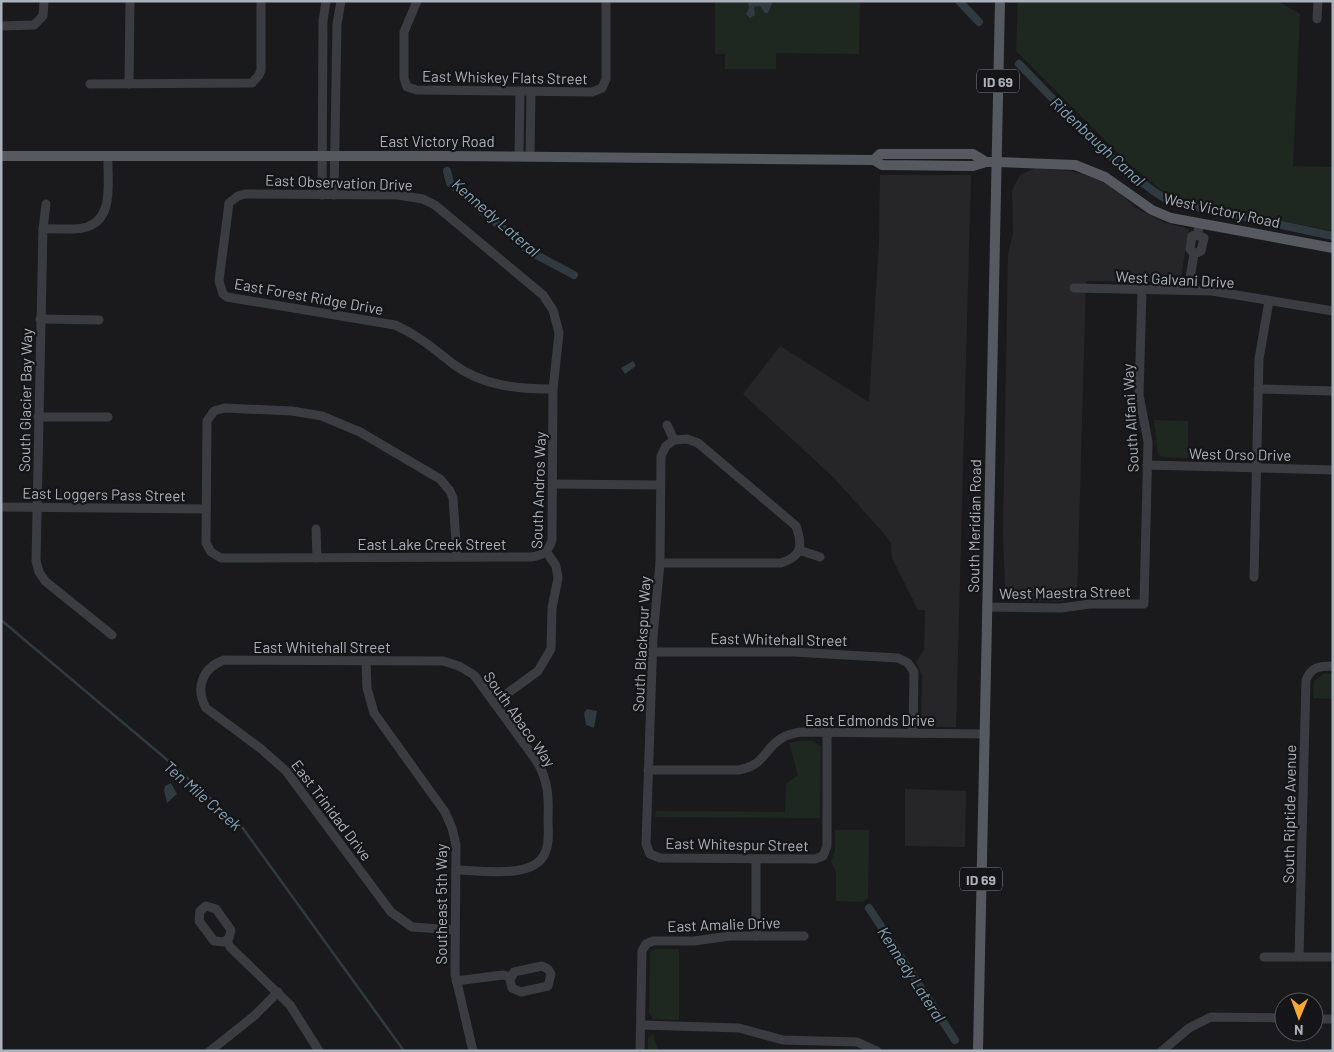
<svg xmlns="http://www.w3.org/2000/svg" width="1334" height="1052" font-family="Barlow,sans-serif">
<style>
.built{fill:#262629}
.green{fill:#1f2820}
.water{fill:#2f3a41}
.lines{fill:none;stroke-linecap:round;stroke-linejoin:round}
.stream{stroke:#2f3a41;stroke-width:2.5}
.canal{stroke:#2f3a41;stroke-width:8}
.minor{stroke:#3b3c41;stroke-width:9}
.major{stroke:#575960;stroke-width:10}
.labels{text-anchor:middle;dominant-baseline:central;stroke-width:4.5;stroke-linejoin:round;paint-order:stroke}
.shield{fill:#151517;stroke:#7f838a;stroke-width:1}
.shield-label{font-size:14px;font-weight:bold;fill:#acb2bc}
.street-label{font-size:15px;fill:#acb2bc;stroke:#151517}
.water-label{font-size:16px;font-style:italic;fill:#83a3b7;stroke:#151517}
</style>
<rect width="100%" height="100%" fill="#1a1a1c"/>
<g class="built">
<polygon points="1035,168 1071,171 1098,179 1116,190 1136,208 1163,222 1189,229 1180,283 1086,281 1077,599 1054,602 1011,600 1005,594 1003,532 1008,254 1013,233 1012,190 1020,175"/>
<polygon points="880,175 971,175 956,727 921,727 922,675 916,662 924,650 925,610 918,610 892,558 891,544 887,537 834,478 743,394 780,346 869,402 879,241"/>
<polygon points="905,789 966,791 965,847 905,846"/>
</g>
<g class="green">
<polygon points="715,1 860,1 859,54 776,53 776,69 725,69 725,54 715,54"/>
<polygon points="1018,1 1278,1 1300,14 1293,166 1333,167 1333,231 1171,198 1128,163 1016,51"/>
<polygon points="1154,420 1188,421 1188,458 1161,457 1158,454"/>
<polygon points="1323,674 1333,674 1333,699 1313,698 1314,681"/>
<polygon points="799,741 814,741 821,747 820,818 655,817 656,811 785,812 786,784 798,775 789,743"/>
<polygon points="835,830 869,830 868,898 863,902 836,901 836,872 831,861 835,851"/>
<polygon points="655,949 679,949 679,1020 653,1019 649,1013 650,952"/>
<polygon points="653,1034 658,1051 648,1051 648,1038"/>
</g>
<g class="water">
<polygon points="748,1 773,1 768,13 765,13 760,6 754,7 755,15 750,18 746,14 749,8"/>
<polygon points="633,361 636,366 625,374 621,368"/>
<polygon points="587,709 597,711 594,728 586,725 584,713"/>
<polygon points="171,783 177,794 167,803 164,791 165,786"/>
</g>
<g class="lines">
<polyline class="stream" points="1,620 165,758 242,827 404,1051"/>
<g class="canal">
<polyline points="959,1 979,22"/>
<path d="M1019 64C1066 111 1111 166 1169 201L1333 236"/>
<polyline points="447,171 450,183 529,251 574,275"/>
<polyline points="869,908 955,1040"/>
</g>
<g class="minor">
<polyline points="417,1 404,32 404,78 407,87 417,90 592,92 602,88 606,79 606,1"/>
<polyline points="1317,19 1318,1"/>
<polyline points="1,26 34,25 43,16 44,1"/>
<polyline points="90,84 252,83 259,75 261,70 261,1"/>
<polyline points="129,84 130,1"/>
<polyline points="519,156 520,91"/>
<polyline points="530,156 531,91"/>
<path d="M108 157C107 180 115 218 87 227 75 231 57 228 43 229L36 561 39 572 45 581 112 635"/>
<polyline points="322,195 323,21 326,1"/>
<polyline points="334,195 337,24 341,1"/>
<polyline points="43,229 46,204"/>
<polyline points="1197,235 1204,238 1201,251 1194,254 1190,249 1192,236 1197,235 1200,224"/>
<polyline points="1074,288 1212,291 1333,311"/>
<polyline points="1188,290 1194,254"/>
<polyline points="40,319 99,320"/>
<polyline points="1258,389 1333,391"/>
<polyline points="38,417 108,417"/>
<polyline points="667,425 674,440"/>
<polyline points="674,440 666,446 661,456 660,563 653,637 646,844 650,854 660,858 815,859 823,856 827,846 827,732"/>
<polyline points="1147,465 1333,470"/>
<polyline points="553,484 660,485"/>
<polyline points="1,507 206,509"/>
<polyline points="316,529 317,558"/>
<polyline points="799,550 820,557"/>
<path d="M457 557 453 498 450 491 440 479 360 432 322 416 292 411 224 408 214 411 207 421 206 543 211 552 221 558 531 557C543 556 549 550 552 540L553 389 559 333 553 310 543 295 435 205 423 199 397 195 245 194 238 196 229 203 219 281 223 294 227 297 395 325C418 335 434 349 453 364 483 386 517 389 553 389"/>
<path d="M660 563H781C802 556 803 546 796 526L698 443 687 439 674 440"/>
<polyline points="1254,577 1259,359 1269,301"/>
<polyline points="987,607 1061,608 1090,604 1144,604 1148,442 1139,395 1142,290"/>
<polyline points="652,652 793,652 898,658 908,663 914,672 913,733"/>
<polyline points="366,661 367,688 374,713 445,812 452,828 456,845 455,974 473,1051"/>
<polyline points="494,703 538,671 551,649 552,608 558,578 556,566 546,551"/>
<path d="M648 770H739C767 764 763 749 782 738 788 734 794 733 801 732L985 734"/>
<polygon points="206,906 216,909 231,930 229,938 224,942 214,941 199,921 200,911"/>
<path d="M455 930 412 927 391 912 286 771 260 748 206 708C195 688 202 668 224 660L443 661 459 666 474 675 536 760C548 779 549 797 548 819 548 830 550 843 545 853 534 880 480 870 456 870"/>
<polyline points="756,936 756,859"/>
<polyline points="227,940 230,947 290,1005 319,1051"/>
<polyline points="1264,957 1333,957"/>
<path d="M1299 957 1306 680C1311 667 1319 666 1333 666"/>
<polygon points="542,966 548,969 551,974 548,986 521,992 512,988 510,980 514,972"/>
<polyline points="456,981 503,975 511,977"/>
<polyline points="1314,1019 1333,1019"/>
<polyline points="641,1025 739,1028 783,1040 857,1042 877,1051"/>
<polyline points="210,1051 254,1016 278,992"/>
<polyline points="640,1051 642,951 646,944 653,941 694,941 730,936 804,936"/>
<polyline points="1162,1051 1189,1028 1211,1017 1284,1018"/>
</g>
<g class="major">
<polyline points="1,156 444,156 874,160 882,165 973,166 986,162 997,162 1075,165 1105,177 1152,210 1171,218 1333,248"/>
<polyline points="874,160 880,154 973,154 986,162"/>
<polyline points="978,1051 1000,1"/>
</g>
</g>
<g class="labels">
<g class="shield">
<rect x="977" y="69.5" width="42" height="23" rx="4"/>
<rect x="960" y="867.5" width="42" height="23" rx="4"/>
</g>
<g class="shield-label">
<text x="998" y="81">ID 69</text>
<text x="981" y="879">ID 69</text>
</g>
<g class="street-label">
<text transform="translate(505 77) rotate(1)">East Whiskey Flats Street</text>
<text x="437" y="141">East Victory Road</text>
<text transform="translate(339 182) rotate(2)">East Observation Drive</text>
<text transform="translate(1222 210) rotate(12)">West Victory Road</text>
<text transform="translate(1175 279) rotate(3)">West Galvani Drive</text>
<text transform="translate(309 296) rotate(10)">East Forest Ridge Drive</text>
<text transform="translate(25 400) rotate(-89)">South Glacier Bay Way</text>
<text transform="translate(1130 418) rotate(-93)">South Alfani Way</text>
<text transform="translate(1240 454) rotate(1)">West Orso Drive</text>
<text transform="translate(538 490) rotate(-88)">South Andros Way</text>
<text transform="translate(104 494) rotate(1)">East Loggers Pass Street</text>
<text transform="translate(974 526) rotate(-89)">South Meridian Road</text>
<text x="432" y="544">East Lake Creek Street</text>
<text transform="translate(1065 592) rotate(-1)">West Maestra Street</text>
<text transform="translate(779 639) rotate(1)">East Whitehall Street</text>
<text transform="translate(641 644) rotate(-87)">South Blackspur Way</text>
<text x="322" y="647">East Whitehall Street</text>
<text transform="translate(520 719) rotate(55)">South Abaco Way</text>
<text x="870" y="720">East Edmonds Drive</text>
<text transform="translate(332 810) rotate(53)">East Trinidad Drive</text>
<text transform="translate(1289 814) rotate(-89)">South Riptide Avenue</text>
<text transform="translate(737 844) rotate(1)">East Whitespur Street</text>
<text transform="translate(441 904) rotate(-90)">Southeast 5th Way</text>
<text transform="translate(724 924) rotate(-2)">East Amalie Drive</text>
</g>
<g class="water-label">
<text transform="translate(1098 141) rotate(43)">Ridenbaugh Canal</text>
<text transform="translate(496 217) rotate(41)">Kennedy Lateral</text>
<text transform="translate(203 795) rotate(41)">Ten Mile Creek</text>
<text transform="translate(912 974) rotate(57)">Kennedy Lateral</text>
</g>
</g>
<rect width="1334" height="1052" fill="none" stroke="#acb2bc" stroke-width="5"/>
<g transform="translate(1299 1017) rotate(181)"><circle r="24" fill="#151517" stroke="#515459"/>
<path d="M0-4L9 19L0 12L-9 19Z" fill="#f7a737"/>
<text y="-8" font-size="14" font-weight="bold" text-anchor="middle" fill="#acb2bc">N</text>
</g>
</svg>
